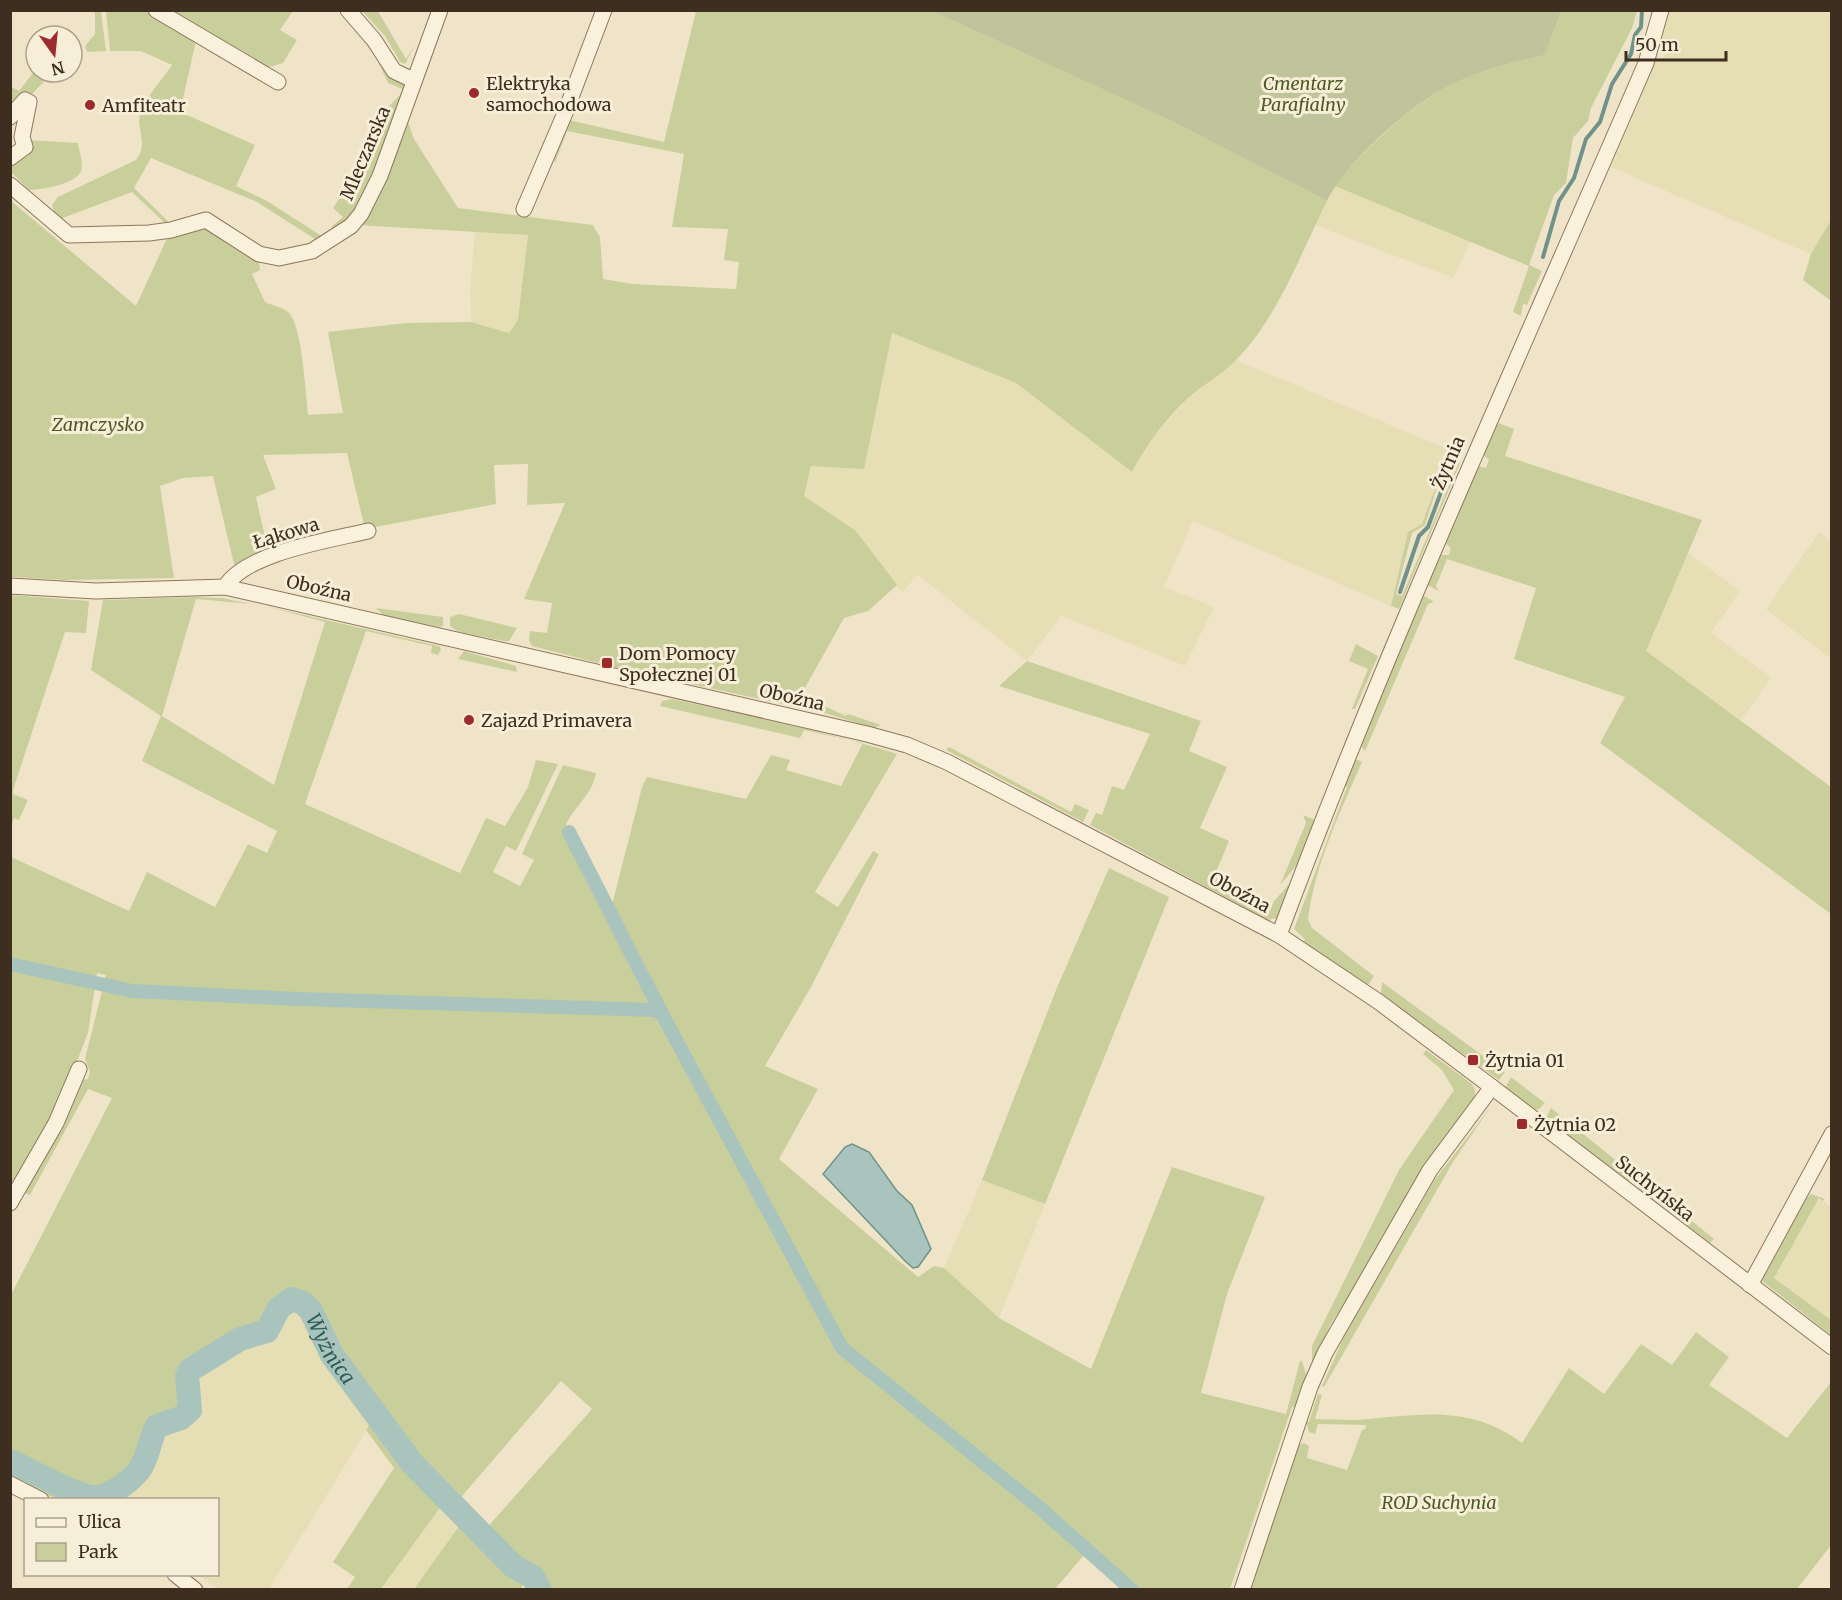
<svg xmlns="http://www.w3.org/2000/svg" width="1842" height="1600" font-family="Merriweather,serif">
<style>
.farmland{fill:#e6deb5}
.green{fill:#c9cf9b;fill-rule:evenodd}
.cemetery{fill:#bfc49a}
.water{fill:#a9c4bc;stroke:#6f938a;stroke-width:1.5}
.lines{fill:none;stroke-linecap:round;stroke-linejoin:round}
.stream{stroke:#6f938a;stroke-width:4}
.canal{stroke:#a9c4bc;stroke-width:14}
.river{stroke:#a9c4bc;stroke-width:24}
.minor-casing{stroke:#8d765c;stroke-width:17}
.minor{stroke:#faf1dc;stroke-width:15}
.poi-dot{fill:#9e2a2b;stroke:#f7eed8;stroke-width:2}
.labels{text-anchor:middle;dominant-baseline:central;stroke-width:6;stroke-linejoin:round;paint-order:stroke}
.poi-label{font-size:18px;fill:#3d2e20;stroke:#f7eed8;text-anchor:start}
.park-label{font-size:18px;font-style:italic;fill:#4d5a26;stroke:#f7eed8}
.street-label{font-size:18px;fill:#3d2e20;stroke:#f7eed8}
.water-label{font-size:20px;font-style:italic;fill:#2f5d5a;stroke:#f7eed8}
</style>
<rect width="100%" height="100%" fill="#f0e4c8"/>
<g class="farmland">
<polygon points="1669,11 1831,11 1831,220 1811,254 1611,167 1657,57 1662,61 1666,52 1661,45"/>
<polygon points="1335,186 1471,241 1453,278 1315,225"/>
<polygon points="475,232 528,235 518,320 509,333 471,322 470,290"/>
<polygon points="892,333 1016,383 1132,472 1147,444 1187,399 1236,360 1447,449 1444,458 1447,459 1422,524 1408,532 1391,606 1193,521 1164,587 1214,607 1185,666 1061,616 1027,661 918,575 902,592 856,531 804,496 811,466 864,468"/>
<polygon points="1819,532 1831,541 1831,659 1766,609"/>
<polygon points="1687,552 1740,591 1711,633 1771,678 1741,720 1646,652"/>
<polygon points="982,1180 1045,1204 999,1318 944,1268"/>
<polygon points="1819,1198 1831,1207 1831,1320 1774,1278"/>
<polygon points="292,1299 303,1303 311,1311 332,1355 374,1418 269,1589 218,1589 198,1575 218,1574 218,1500 95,1500 151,1447 157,1426 173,1421 190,1370 240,1339 263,1334 279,1308"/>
<polygon points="442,1505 460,1525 414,1589 383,1587"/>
</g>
<g class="green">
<polygon points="92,11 101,11 106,51 87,52 85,46 95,34 95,13"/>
<path d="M106 11H146L196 41 180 112 255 145 236 186 267 201 320 235 322 237 318 241 257 202 151 158 134 188 173 226 169 227 132 192 60 219 55 216 52 205 58 197 136 160C149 144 136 130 140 114 143 101 164 77 172 65L141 51H110Z"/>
<polygon points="167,11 293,11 280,30 297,40 283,63 266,68"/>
<polygon points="362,11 375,11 379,13 406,59 416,43 405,64 400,62 385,36"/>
<path d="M696 11H932L1169 120 1327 201C1300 255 1279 315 1237 359 1222 375 1202 385 1187 399 1164 421 1146 445 1132 472L1016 383 892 333 864 469 811 466 804 496 856 531 897 585 868 611 844 618 801 695 846 716 848 714 881 725 874 728 828 714 613 667 614 662 601 659 598 663 532 646 529 641 530 631 547 633 552 603 524 599 565 503 527 505 528 464 494 465 496 504 365 529 347 453 263 455 276 489 256 497 269 555 235 568 213 476 183 478 160 486 174 578 66 580 11 577 10 200 136 306 169 234 200 224 251 251 259 263 260 270 252 274 265 302C273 306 284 307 290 314 302 329 306 394 308 415L343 413 328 332 406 323 471 322 509 333 518 320 528 235 357 225 407 119 414 139 458 208 593 225 600 237 603 279 633 284 736 289 739 262 724 260 728 229 672 227 684 154 567 131 555 163 554 158 569 120 664 142Z"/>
<path d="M1561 11H1637L1632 28 1591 108 1588 121 1573 138 1566 183 1554 195 1529 265 1542 271 1527 305 1523 304 1521 316 1513 312 1529 266 1335 186C1360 153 1408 108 1445 88 1476 71 1511 63 1545 55Z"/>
<path d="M358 30 379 53 390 75 403 82 406 87C397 130 374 206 335 229L331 227 343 217 333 208 354 176 380 115 405 90 388 83 377 59 357 32Z"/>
<polygon points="36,69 36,72 53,72 16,111 11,103 10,86 19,91"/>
<path d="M28 140 78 143C79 151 84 164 81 171 76 184 41 190 29 190L11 172 10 158Z"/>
<polygon points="1831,220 1831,301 1803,280 1811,254"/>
<polygon points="1498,423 1514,429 1505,456 1702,520 1646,651 1831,787 1831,914 1600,743 1625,697 1514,659 1536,588 1447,559 1436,586 1439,591 1427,585 1439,555 1449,555 1451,548 1446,544 1446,540 1477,466 1486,468 1489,460 1483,455 1495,424"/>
<polygon points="1447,459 1460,463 1399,609 1391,606 1408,532 1422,524 1443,468 1425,525 1412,533 1396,594 1402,596 1457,466 1445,462"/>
<polygon points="11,595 89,601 86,633 65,632 13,790 13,794 28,800 19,820 14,818 11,827"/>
<polygon points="1423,595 1434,602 1428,604 1365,751 1361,746"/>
<path d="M195 597 222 598 251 604 196 599 162 716 274 785 325 622 265 606 439 646 441 649 438 655 431 653 432 646 366 631 305 804 460 873 486 818 505 826 528 787 536 760 558 764 516 851 506 846 493 872 520 886 534 860 522 854 563 765 596 773C592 796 574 806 566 825L611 909 642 787 647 777 746 799 771 755 790 760 786 770 841 786 863 743 804 730 800 738 660 706 662 701 672 699C747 716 824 730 897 754L815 892 838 907 873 851 879 854 811 987 765 1066 818 1089 779 1159 918 1277 934 1266 944 1268 999 1318 1091 1369 1172 1167 1265 1197 1227 1294 1201 1393 1286 1414 1300 1361H1302L1307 1378 1298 1408 1292 1407 1230 1589H1126L1130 1584 1031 1494 869 1372 1085 1554 1055 1589 529 1590 523 1585 520 1590 414 1589 460 1525 442 1505 381 1589H347L355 1577 333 1562 394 1468 366 1430 374 1417 332 1355 311 1311 303 1303 292 1299 279 1308 267 1331 240 1339 190 1370 187 1376 190 1410 181 1418 157 1426C149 1440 149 1456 140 1469 122 1493 89 1503 61 1499 45 1497 25 1482 11 1475V1295L112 1098 88 1089 30 1195 23 1192 58 1128 62 1129 65 1124 61 1122 80 1080 88 1079 90 1072 85 1059 106 975 97 973 88 1033 54 1120 11 1197V857L129 911 147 872 215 907 248 844 267 853 277 831 142 761 161 716 91 670 103 600ZM561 1381 592 1409 484 1531 456 1503Z"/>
<polygon points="376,608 443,617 443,626 440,627 384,616"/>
<polygon points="459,614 517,628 509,641 504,641 459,632 450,626 450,617"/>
<polygon points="1356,644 1378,656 1355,709 1352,709 1368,669 1349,661"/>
<polygon points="464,651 516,666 517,672 458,659"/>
<polygon points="1027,661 1201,721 1189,751 1227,767 1200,828 1229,841 1214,877 1270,911 1274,901 1292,881 1277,918 1268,920 1090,825 1096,813 1102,815 1112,786 1124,790 1150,734 999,686"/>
<polygon points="949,747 1071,812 1075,804 1089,810 1083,822 946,750"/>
<path d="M1355 759 1368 764 1362 762C1340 812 1315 865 1308 919L1312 928 1374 976 1369 984H1364L1303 942 1305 939 1294 929 1347 787 1344 785Z"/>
<polygon points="1303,815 1313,819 1316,824 1297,865 1280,885 1306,823"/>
<polygon points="1109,868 1169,897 1045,1204 982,1180 1056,990"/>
<polygon points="1382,982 1505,1072 1499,1080 1381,995"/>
<polygon points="1426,1050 1472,1084 1475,1090 1475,1099 1423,1166 1386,1238 1330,1325 1312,1366 1312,1346 1399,1170 1454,1090 1442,1070 1423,1054"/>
<polygon points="1511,1077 1545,1103 1539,1109 1533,1110 1505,1088"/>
<polygon points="1492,1105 1453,1162 1324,1387 1322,1386 1345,1335 1434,1181"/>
<polygon points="1551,1108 1634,1175 1631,1180 1627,1181 1548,1121 1546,1118"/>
<polygon points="1640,1179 1714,1239 1710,1243 1638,1188"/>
<polygon points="1811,1194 1825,1199 1823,1201 1819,1198 1774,1278 1831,1320 1831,1335 1762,1281 1805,1199"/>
<path d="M1696 1332 1729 1357 1709 1385 1787 1438 1831 1382V1545L1797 1589 1248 1590 1298 1445 1304 1443 1309 1446 1307 1458 1347 1470 1362 1430 1365 1429 1366 1425 1318 1424 1315 1434 1309 1432 1306 1421 1309 1422 1318 1394 1322 1395 1315 1419C1333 1419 1352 1421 1370 1419 1426 1413 1475 1407 1522 1443L1569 1368 1604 1394 1641 1344 1672 1365Z"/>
</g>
<path class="cemetery" d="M932 11 1561 10V11L1545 55C1511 63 1476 71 1445 88 1407 108 1346 163 1327 201L1169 120Z"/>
<polygon class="water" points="852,1144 869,1152 897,1191 912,1205 931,1249 918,1267 913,1268 905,1261 823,1174 845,1147"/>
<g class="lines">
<g class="stream">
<polyline points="1543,257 1559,201 1574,178 1586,139 1600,122 1612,84 1631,54 1635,35 1641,27 1642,10"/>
<polyline points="1400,592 1419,536 1428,527 1450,468"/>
</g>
<g class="canal">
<polyline points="569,832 662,1014"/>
<polyline points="10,964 132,991 298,999 655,1010 662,1014 842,1348 1041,1509 1132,1590"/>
</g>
<path class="river" id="s1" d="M10 1461C28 1469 81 1499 97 1497 112 1495 131 1481 140 1469 149 1456 149 1440 157 1426L181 1418 190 1410 187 1376 190 1370 240 1339 267 1331 279 1308 292 1299 303 1303 311 1311 332 1355 412 1463 513 1566 533 1577 540 1590"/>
<defs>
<g id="minor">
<polyline points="156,10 278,82"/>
<polyline points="348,10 374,40 394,71 413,80"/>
<polyline points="10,117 25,100 29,102 22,137 25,147 10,158"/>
<polyline points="10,185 69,235 149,233 171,230 206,220 259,254 279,258 312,251 351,226 361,214 380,176 440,10"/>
<polyline points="524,209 565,113 604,10"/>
<polyline points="10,586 96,591 225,587 867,734 907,745 947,762 1279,935 1379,1002 1492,1087 1832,1347"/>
<path d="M225 587C245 553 330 540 368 531"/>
<path d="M1279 935C1389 639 1521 353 1646 63L1661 10"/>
<polyline points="10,1203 56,1123 79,1069"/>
<polyline points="1750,1285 1832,1134"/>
<polyline points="10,1484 41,1500"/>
<polyline points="175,1574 195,1590"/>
<polyline points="1242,1590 1310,1387 1325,1353 1430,1170 1492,1087"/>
</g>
</defs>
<use href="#minor" class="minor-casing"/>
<use href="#minor" class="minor"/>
</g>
<g class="poi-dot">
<circle cx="474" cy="93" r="6"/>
<circle cx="90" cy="105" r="6"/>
<rect x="601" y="657" width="12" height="12" rx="3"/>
<circle cx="469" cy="720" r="6"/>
<rect x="1467" y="1054" width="12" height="12" rx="3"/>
<rect x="1516" y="1118" width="12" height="12" rx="3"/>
</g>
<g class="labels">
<g class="poi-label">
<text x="486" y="83">Elektryka<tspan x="486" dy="21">samochodowa</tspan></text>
<text x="102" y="105">Amfiteatr</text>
<text x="619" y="653">Dom Pomocy<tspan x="619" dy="21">Społecznej 01</tspan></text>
<text x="481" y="720">Zajazd Primavera</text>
<text x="1485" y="1060">Żytnia 01</text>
<text x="1534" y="1124">Żytnia 02</text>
</g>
<g class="park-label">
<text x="1303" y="83">Cmentarz<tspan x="1303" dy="21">Parafialny</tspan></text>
<text x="98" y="424">Zamczysko</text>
<text x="1439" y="1502">ROD Suchynia</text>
</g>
<g class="street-label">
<text transform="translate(365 153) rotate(-67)">Mleczarska</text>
<text transform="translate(1448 463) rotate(-67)">Żytnia</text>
<text transform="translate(286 533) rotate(-17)">Łąkowa</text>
<text transform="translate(319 588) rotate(13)">Oboźna</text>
<text transform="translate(792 697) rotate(13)">Oboźna</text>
<text transform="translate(1240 892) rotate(28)">Oboźna</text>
<text transform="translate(1655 1188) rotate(38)">Suchyńska</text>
</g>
<g class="water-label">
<text stroke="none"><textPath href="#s1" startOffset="466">Wyżnica</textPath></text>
</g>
</g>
<rect width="1842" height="1600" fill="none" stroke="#3d2e20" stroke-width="24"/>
<rect x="24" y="1498" width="195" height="78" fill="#f7eed8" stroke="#ada18e" stroke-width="1.5"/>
<rect x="36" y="1518" width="30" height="9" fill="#faf1dc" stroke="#ada18e" stroke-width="1.5"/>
<text x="78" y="1528" font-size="18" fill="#3d2e20">Ulica</text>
<rect x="36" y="1543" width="30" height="18" fill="#c9cf9b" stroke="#ada18e" stroke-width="1.5"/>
<text x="78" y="1558" font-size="18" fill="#3d2e20">Park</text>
<g transform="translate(54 54) rotate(165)"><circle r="28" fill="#f7eed8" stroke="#ada18e" stroke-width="1.5"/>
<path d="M0-4.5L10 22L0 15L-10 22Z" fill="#9e2a2b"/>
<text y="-9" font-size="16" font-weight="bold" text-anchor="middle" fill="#3d2e20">N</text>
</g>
<path d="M1626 51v9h100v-9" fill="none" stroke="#3d2e20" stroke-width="3"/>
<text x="1635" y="51" font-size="18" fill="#3d2e20" stroke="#f7eed8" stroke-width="4.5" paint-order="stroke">50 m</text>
</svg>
